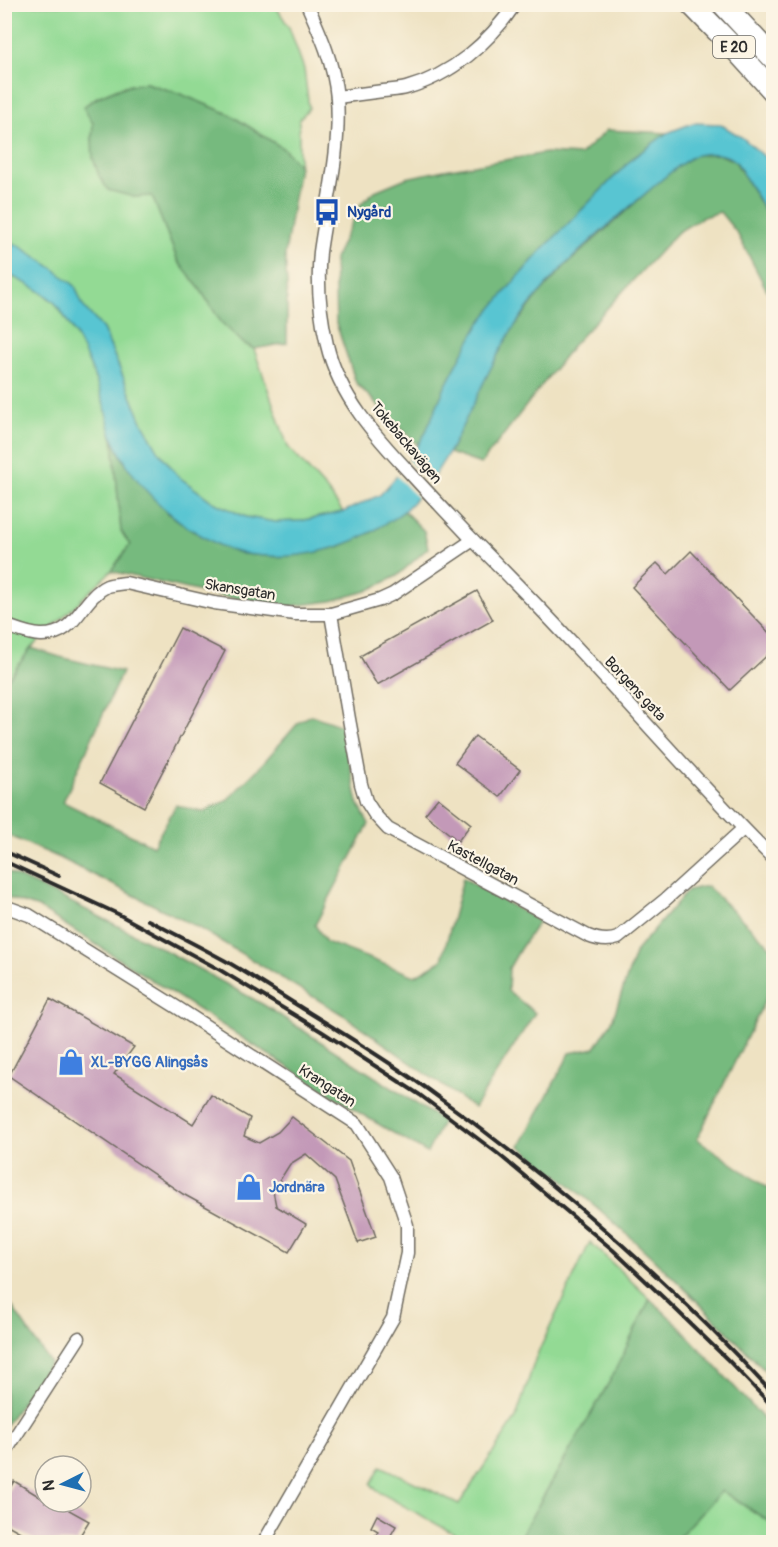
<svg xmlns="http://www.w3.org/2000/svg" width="778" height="1547" font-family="Pangolin,sans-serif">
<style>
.green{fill:#93da94;stroke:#5f8260;stroke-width:1.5}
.forest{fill:#76ba7e;stroke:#507254;stroke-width:1.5}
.water{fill:#59c5d2;stroke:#42787e;stroke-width:1.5}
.pier{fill:#eee2c2}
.building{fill:#c399b8}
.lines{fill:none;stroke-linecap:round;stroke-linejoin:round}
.street-casing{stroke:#6f6b60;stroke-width:15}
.highway-casing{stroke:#6f6b60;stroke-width:24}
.street{stroke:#fff;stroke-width:12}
.highway{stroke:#fff;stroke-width:21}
.rail{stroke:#2b2b2b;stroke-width:4}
.labels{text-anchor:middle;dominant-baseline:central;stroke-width:4.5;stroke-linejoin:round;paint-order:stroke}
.shield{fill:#fcf5e5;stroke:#6a6863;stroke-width:1.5}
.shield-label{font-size:14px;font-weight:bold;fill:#2b2b2b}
.transit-label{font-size:15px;font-weight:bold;fill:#164399;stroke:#fcf5e5;text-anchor:start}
.street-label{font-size:15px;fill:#2b2b2b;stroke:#fcf5e5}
.shop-label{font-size:15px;font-weight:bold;fill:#366cbe;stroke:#fcf5e5;text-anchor:start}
</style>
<rect width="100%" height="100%" fill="#fcf5e5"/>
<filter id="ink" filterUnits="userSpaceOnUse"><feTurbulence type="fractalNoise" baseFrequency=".0167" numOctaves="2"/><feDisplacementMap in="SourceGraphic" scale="12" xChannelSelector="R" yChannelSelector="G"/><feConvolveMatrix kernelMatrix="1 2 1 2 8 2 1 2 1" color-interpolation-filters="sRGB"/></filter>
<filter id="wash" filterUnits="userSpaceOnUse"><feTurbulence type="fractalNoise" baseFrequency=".008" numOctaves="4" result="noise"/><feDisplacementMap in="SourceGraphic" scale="24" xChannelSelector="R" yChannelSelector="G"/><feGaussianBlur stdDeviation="1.35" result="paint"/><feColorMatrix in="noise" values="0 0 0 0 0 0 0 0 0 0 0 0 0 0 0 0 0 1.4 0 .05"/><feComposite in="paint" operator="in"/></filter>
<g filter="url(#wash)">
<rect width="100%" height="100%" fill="#eee2c2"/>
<g class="green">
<polygon points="4,5 275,5 289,27 304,69 309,108 299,120 299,166 284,149 229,114 178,93 146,83 123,86 97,97 83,107 93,123 92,140 134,197 152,195 178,261 243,343 254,349 288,447 327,490 343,512 300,521 275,522 246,517 213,502 179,477 159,452 142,422 103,329 82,306 75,286 18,245 5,241"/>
<polygon points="5,273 28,283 55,303 71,326 88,358 104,405 113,440 121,531 130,545 111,571 31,648 5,683"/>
<polygon points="590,1242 650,1299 610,1381 517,1542 469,1542 377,1491 371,1484 381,1466 459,1504 516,1418 536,1357"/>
<polygon points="722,1491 773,1524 773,1542 674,1542"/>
</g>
<g class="forest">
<path d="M146 83 178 93 229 114 284 149 299 166 285 255 287 285V343L254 349 243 343 221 322 200 289 178 261 152 196 134 197 108 190 99 176 93 158 92 140 93 123 83 107C104 92 121 86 146 83Z"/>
<polygon points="607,130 667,133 633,158 541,251 511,285 481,323 463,353 445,387 425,434 418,445 356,383 336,323 334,259 361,204 375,191 406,178 444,170 546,153 580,155"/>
<polygon points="718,154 735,161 773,225 773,302 737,233 720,212 703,217 678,232 573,345 481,464 449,453 490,369 511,331 537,297 565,266 665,176 694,155"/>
<polygon points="113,440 127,466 169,514 195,532 220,545 243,554 281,557 311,553 338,547 372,532 404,511 424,531 428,548 397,576 367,591 331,601 285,607 205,593 111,571 130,545 121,531"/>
<polygon points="31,648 60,657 122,672 63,802 153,846 176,805 203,812 226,801 256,771 299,722 311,715 342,726 358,803 369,824 315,925 326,942 415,976 442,960 463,878 539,921 520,949 509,968 508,991 535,1013 474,1108 345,1016 199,928 60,858 5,834 5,683"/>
<polygon points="5,871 63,898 161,948 264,1005 443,1121 427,1153 363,1115 39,908 5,897"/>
<path d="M707 886 773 949V984L697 1139 773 1192V1379C710 1313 645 1247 574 1188 557 1174 538 1160 520 1146L570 1053 595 1048 612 1021 636 951 688 890Z"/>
<polygon points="5,1296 50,1363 5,1426"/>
<polygon points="650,1299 677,1324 773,1429 773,1524 722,1491 674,1542 517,1542 610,1381"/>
</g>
<path class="water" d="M693 123 720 124 743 138 766 158 773 169V225C764 209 754 192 744 176 742 172 739 164 735 161 726 153 708 152 697 155 685 158 657 184 646 193 598 234 545 277 511 332 474 390 457 460 406 509 401 514 394 518 388 522 346 550 296 562 246 554 229 552 203 537 189 528 157 506 131 478 115 443 109 431 108 417 104 404 94 373 82 343 64 316 61 311 58 306 54 302 39 289 22 281 5 273L4 242 18 245 53 268 75 286 83 306 103 329 142 422 159 452 179 477 213 502 246 517 275 522 300 521 343 512 380 495 404 468 425 434 445 387 463 353 480 323 511 285 541 251 633 158 667 133Z"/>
<polygon class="pier" points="407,458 432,485 419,500 395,474"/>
<g id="blocks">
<g class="building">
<polygon points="691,551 774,638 774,649 730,690 632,587 657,563 668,574"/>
<polygon points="477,591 493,620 377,685 360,656"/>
<polygon points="180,628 225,651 144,807 100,783"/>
<polygon points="475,736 520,770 500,797 455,763"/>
<polygon points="438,798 471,824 458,841 425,814"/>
<polygon points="50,999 134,1047 114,1074 193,1124 211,1095 250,1118 244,1136 259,1143 278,1132 292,1117 349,1161 376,1237 358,1243 335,1180 306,1154 290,1164 273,1191 276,1206 306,1224 289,1252 183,1194 9,1076"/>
<polygon points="14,1481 45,1500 45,1502 73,1502 69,1510 89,1521 76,1542 38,1542 4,1523 4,1498"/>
<polygon points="377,1515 396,1526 387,1542 371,1542 378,1531 371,1527"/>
</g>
</g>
</g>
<g filter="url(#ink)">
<use href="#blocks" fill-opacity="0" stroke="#6f6b60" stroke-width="1.5"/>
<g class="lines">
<defs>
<g id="street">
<path d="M307 4C321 35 334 64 337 98 341 149 327 201 320 252 317 283 320 315 327 345 339 396 376 437 411 474 431 496 451 517 471 538 508 575 544 612 579 650 644 720 706 792 774 859"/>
<path d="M337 97C352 95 368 93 383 91 391 90 399 90 406 88 452 75 489 43 515 4"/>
<path d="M331 614 349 719 361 784 366 801 375 815 388 829 588 936C598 940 607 942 618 938L666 899 743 829"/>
<path d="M4 625C16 629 29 635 41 635 77 636 80 599 107 586 113 584 119 584 126 583L214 603 295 614H331L380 600 393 594 473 540"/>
<polyline points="4,906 29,915 178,1008 357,1124 391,1177 407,1225 407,1253 393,1318 264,1542"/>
<polyline points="4,1454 79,1338"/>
</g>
<g id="highway">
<polyline points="691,4 733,47 774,92"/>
<polyline points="723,4 774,59"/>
</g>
</defs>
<use href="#street" class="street-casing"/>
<use href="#highway" class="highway-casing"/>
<use href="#street" class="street"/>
<use href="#highway" class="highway"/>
<g class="rail">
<polyline points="4,851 59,876"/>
<polyline points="4,861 118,914 220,970 321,1031 420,1095 497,1153 613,1250 667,1301 729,1361 774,1408"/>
<path d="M148 920C173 933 199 946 224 960 249 974 273 990 297 1005 341 1032 386 1059 427 1089 552 1178 670 1281 774 1395"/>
</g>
</g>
</g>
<defs>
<symbol id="bus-bare" viewBox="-9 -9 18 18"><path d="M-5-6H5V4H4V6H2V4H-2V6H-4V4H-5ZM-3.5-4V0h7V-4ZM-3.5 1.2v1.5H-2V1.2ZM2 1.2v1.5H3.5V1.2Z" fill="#1a4fb4" stroke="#fcf5e5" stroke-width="2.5" paint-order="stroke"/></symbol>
<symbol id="shop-bare" viewBox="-9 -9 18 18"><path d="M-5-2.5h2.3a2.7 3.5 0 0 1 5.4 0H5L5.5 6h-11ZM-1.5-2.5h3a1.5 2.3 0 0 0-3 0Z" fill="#3f7fe0" stroke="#fcf5e5" stroke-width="2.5" paint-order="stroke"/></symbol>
</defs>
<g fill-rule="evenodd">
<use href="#bus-bare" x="308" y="193" width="38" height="38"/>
<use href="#shop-bare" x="52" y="1043" width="38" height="38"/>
<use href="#shop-bare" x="230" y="1168" width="38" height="38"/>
</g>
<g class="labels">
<rect class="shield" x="713" y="36" width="42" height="22" rx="4.5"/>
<g class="shield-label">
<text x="734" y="47">E 20</text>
</g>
<g class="transit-label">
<text x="347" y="212">Nygård</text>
</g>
<g class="street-label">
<text transform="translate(406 443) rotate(50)">Tokebackavägen</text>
<text transform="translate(240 590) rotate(9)">Skansgatan</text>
<text transform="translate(635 689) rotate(47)">Borgens gata</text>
<text transform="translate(483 863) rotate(28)">Kastellgatan</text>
<text transform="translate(327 1086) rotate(33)">Krangatan</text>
</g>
<g class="shop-label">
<text x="91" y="1062">XL-BYGG Alingsås</text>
<text x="269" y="1187">Jordnära</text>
</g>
</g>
<rect width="778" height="1547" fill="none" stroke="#fcf5e5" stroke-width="24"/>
<g transform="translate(63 1484) rotate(264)"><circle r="28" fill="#fcf5e5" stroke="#a8a49b" stroke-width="1.5"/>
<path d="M0-4.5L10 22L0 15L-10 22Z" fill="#1f6fb2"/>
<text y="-9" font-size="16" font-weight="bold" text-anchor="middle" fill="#2b2b2b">N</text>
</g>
</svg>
